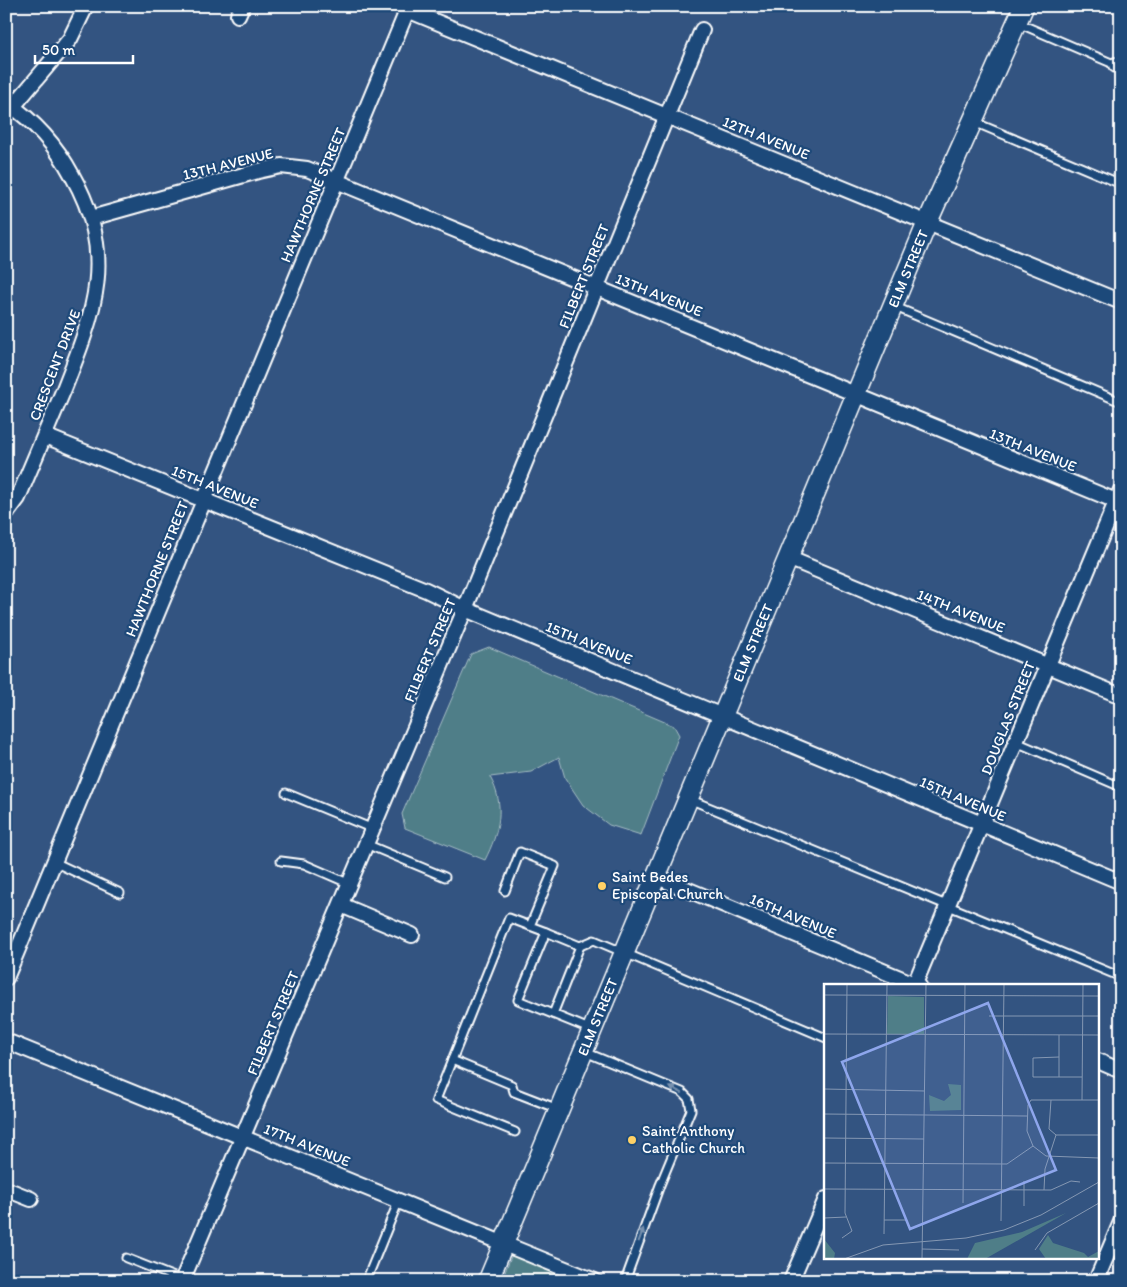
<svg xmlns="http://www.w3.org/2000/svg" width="1127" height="1287" font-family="Itim,sans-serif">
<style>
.green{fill:#4f7e88;stroke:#a7bec4}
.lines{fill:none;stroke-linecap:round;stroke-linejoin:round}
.lane-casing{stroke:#fff;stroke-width:11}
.street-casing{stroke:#fff;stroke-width:18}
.secondary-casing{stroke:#fff;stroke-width:22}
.lane{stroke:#1f4a7a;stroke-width:7}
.street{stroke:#1f4a7a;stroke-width:14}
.secondary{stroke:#1f4a7a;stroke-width:19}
.oneway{fill:#7992af}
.poi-dot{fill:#ffd166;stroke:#1f4a7a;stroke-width:2}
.labels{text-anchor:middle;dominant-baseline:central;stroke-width:4.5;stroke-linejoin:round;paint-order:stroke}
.street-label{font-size:15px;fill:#fff;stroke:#1f4a7a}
.poi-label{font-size:15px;fill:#fff;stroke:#1f4a7a;text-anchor:start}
.inset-road{fill:none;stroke:#8598b3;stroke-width:1}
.view{fill:#8ea6ec;fill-opacity:0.15;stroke:#8ea6ec;stroke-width:2.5}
.inset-edge{fill:none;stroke:#fff;stroke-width:2.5}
</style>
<rect width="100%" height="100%" fill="#335481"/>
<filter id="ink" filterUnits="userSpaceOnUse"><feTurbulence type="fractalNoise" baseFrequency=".02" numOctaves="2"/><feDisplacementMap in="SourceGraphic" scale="10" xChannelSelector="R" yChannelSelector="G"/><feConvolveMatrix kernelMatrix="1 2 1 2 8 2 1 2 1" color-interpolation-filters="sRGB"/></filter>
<g filter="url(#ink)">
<g class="green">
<path d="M489 647 674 726 679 735 641 835 609 825 583 805 565 778 559 757 531 772 490 777C506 806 499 832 485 860L405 828 402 814 471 654Z"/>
<polygon points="513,1252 582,1281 501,1281"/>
</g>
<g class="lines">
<defs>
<g id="lane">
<polyline points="1018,23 1116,65"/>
<polyline points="974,122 1121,184"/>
<polyline points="893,306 1121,402"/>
<polyline points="1016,742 1121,787"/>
<polyline points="286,793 373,829"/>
<polyline points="689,799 1121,977"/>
<polyline points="366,844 445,877"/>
<polyline points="281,861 304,864 350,884"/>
<polyline points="54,862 120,893"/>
<polyline points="505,891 520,852 555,866 530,926 546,932 518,1000 592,1030"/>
<polyline points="546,932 580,946 553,1014"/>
<polyline points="580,946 594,940 826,1038"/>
<polyline points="585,1052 682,1092 689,1099 691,1110 660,1185 625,1281"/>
<polyline points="452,1060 512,1085 514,1092 558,1109"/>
<polyline points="515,1132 436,1100 509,918 530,926"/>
<polyline points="126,1258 182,1280"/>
<polyline points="366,1281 399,1200"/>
</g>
<g id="street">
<polyline points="400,7 1121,302"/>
<polyline points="238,15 242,6"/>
<polyline points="1116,65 1121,67"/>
<path d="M6 102C34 121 56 145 72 175 117 254 95 311 64 389 49 425 33 462 18 498L6 514"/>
<polyline points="6,115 70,39 86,6"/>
<polyline points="91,218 258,171 281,166 307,169 1121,503"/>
<polyline points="45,436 426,590 465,609 1121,882"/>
<polyline points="788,558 1121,696"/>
<polyline points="655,876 919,986"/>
<polyline points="341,905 412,935"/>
<polyline points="6,978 409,6"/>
<polyline points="914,986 1121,490"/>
<polyline points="6,1041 595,1281"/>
<polyline points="1098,1061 1121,1071"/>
<polyline points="6,1189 31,1199"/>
<polyline points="182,1281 465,609 702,30"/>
<polyline points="791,1281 826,1199"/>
<polyline points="1096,1281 1121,1222"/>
</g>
<g id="secondary">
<path id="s1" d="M488 1281 928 221 1024 6"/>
</g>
</defs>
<use href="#lane" class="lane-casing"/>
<use href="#street" class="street-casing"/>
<use href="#secondary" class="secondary-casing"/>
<use href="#lane" class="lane"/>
<use href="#street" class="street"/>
<use href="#secondary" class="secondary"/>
</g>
<defs><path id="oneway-solid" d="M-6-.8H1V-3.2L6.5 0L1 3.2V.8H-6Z" transform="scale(1.25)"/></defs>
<g class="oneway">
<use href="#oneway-solid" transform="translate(676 1090) rotate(-154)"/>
<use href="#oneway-solid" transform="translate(641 1235) rotate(-70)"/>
</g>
</g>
<g class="poi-dot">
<circle cx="602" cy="886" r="5"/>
<circle cx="632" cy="1140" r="5"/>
</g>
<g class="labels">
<g class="street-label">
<text transform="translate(766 138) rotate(22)">12TH AVENUE</text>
<text transform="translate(228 164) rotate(-14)">13TH AVENUE</text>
<text transform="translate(313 195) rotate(-67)">HAWTHORNE STREET</text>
<text stroke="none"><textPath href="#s1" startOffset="1096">ELM STREET</textPath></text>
<text transform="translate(584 276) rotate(-68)">FILBERT STREET</text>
<text transform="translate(659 295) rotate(22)">13TH AVENUE</text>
<text transform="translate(55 365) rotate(-69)">CRESCENT DRIVE</text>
<text transform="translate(1033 450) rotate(22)">13TH AVENUE</text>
<text transform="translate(215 487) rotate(22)">15TH AVENUE</text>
<text transform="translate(157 569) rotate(-68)">HAWTHORNE STREET</text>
<text transform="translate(961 611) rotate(22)">14TH AVENUE</text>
<text stroke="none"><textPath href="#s1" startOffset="691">ELM STREET</textPath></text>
<text transform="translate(589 643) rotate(22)">15TH AVENUE</text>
<text transform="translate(430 650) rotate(-67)">FILBERT STREET</text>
<text transform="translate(1008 718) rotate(-68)">DOUGLAS STREET</text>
<text transform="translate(963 799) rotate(23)">15TH AVENUE</text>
<text transform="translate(793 916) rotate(23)">16TH AVENUE</text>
<text stroke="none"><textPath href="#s1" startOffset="286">ELM STREET</textPath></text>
<text transform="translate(273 1023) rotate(-67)">FILBERT STREET</text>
<text transform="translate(307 1145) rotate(22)">17TH AVENUE</text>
</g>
<g class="poi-label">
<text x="612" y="877">Saint Bedes<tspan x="612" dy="17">Episcopal Church</tspan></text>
<text x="642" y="1131">Saint Anthony<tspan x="642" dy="17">Catholic Church</tspan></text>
</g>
</g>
<g transform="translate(824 984)">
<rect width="275" height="275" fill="#335481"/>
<path d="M64 12 100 13V50H63ZM124 100 137 101V126L106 127 105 111 120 117 127 111ZM242 229 161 275H143L151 259 198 248ZM224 251 229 259 260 269 264 273 275 267V275H222L215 265ZM0 255 11 269 10 275H0Z" fill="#4f7e88"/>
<path class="inset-road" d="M0 11 275 12M165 32H275M0 50 275 51M235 73 209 74V93H258M235 93V51M0 105 101 107M227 116 225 145 232 151M258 116 259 0M275 116H207L204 121 203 147 209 162 222 172 275 174M0 130 203 132M232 151H275M0 154 100 155M0 179 183 180 209 162M0 205 227 206 247 197 256 198M220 206 221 185 232 151M139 219 141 0M200 222V197M0 234 22 233M60 236H83M177 237 180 0M60 250 63 0M18 254 28 247 21 229 23 0M98 265 135 266M211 266 223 249 275 219M20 275 59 261 142 254 180 246 217 231 275 198M98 275 102 0"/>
<path class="view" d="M164 19 232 186 86 245 18 78Z"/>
<rect width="275" height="275" class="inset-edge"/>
</g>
<rect width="1127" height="1287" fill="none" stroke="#1f4a7a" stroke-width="25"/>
<rect x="12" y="12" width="1102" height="1262" fill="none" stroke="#fff" stroke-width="2" filter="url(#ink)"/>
<path d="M35 55v8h98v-8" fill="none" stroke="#ffffff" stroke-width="2.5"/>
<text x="42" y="55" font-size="15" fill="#ffffff" stroke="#1f4a7a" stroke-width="4" paint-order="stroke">50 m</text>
</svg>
